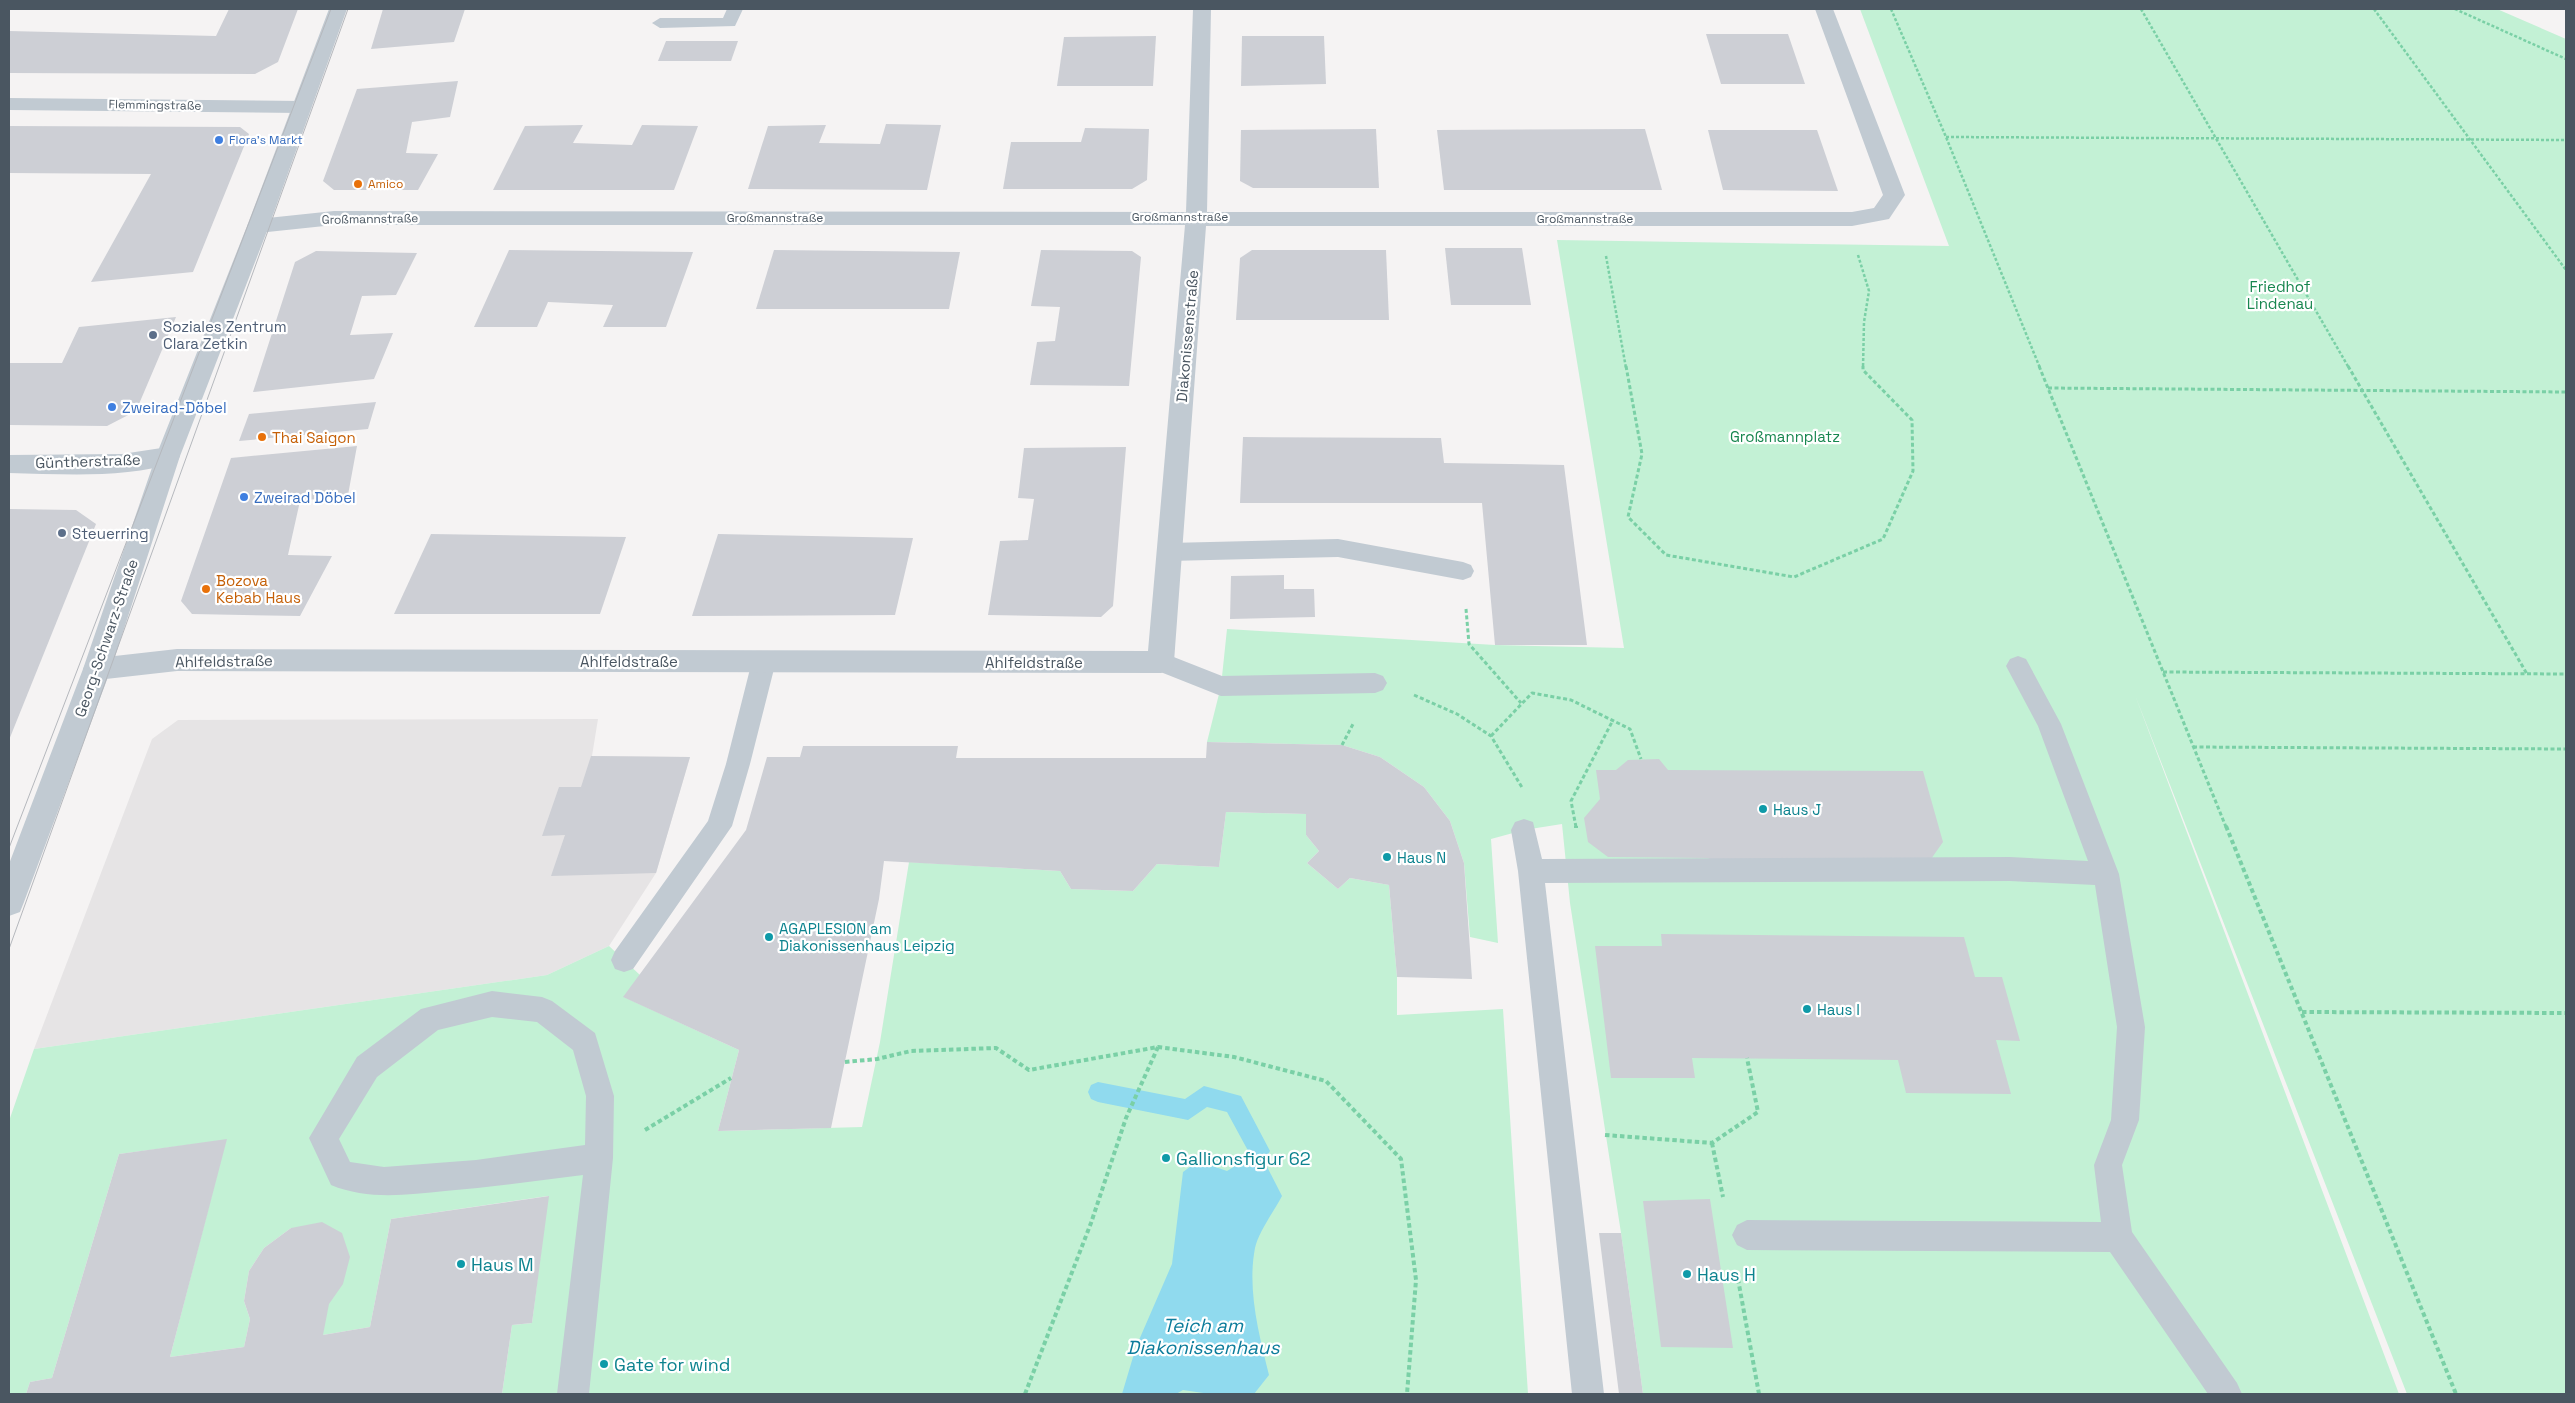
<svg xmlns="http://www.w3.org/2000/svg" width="2575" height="1403" font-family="'Space Grotesk',sans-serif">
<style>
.education{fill:#e6e4e5}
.green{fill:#c3f1d5}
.water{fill:#90daee}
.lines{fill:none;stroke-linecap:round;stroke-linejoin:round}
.stream{fill:#90daee;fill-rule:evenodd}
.building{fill:#cdcfd5}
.path-far2{stroke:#7ad0a6;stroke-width:2.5;stroke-dasharray:3 2;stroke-linecap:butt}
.path-far1{stroke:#7ad0a6;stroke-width:3;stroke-dasharray:4 2.5;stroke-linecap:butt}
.path{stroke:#7ad0a6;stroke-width:4;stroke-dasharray:4.5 3;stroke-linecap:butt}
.service{fill:#c1cad2;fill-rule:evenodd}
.minor{fill:#c1cad2;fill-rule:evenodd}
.tertiary{fill:#c1cad2;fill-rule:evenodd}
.tram{stroke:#b5b8bd;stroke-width:1}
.shop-dot{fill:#3f7fe0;stroke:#fff;stroke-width:2}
.food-dot{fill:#e8710a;stroke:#fff;stroke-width:2}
.service-dot{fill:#5c6f8a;stroke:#fff;stroke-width:2}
.culture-dot{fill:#0f9aa8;stroke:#fff;stroke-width:2}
.labels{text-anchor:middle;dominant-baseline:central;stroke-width:4.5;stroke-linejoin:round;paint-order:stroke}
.far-street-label{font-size:12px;fill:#4a5661;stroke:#fff}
.far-shop-label{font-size:12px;fill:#366cbe;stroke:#fff;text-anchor:start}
.far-food-label{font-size:12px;fill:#c56008;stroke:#fff;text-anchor:start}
.park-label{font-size:15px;fill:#17864f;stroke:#fff}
.service-label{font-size:15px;fill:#4e5e75;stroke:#fff;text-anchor:start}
.street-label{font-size:15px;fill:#4a5661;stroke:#fff}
.shop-label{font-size:15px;fill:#366cbe;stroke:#fff;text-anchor:start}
.food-label{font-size:15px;fill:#c56008;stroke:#fff;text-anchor:start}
.culture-label{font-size:15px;fill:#0d838f;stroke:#fff;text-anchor:start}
.near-culture-label{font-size:18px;fill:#0d838f;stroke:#fff;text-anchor:start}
.near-water-label{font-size:19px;font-style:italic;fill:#0c7c9b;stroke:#fff}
</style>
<rect width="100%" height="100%" fill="#f5f3f3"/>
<polygon class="education" points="598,719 592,756 690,757 656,873 609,946 547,975 34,1049 152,739 178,720"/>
<g class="green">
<polygon points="1860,9 2497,9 2566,39 2566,1394 2407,1394 2135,695 2399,1394 1643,1394 1621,1233 1570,903 1562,824 1524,830 1491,839 1498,943 1470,937 1464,863 1450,821 1424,787 1380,757 1342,745 1207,742 1221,686 1227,629 1495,645 1624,648 1557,240 1949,246"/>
<polygon points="1226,812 1306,814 1306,835 1319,851 1307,863 1338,889 1350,878 1389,885 1397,977 1397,1015 1503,1009 1528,1394 502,1394 512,1325 532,1323 548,1196 391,1219 370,1327 323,1335 291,1228 264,1248 249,1271 244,1301 250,1319 244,1347 170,1357 226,1140 119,1154 52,1378 30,1382 26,1394 9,1394 9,1121 34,1049 547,975 609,946 640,975 624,997 739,1050 718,1131 862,1127 880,1042 909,862 1060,871 1071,889 1133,891 1157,864 1219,867"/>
</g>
<path class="water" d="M1259 1151 1282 1196C1274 1211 1258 1233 1255 1248 1247 1289 1259 1335 1269 1375L1254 1394H1210L1183 1390 1176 1394H1122L1136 1347 1172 1264 1183 1172 1198 1161 1227 1171Z"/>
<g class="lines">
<polygon class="stream" points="1098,1082 1185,1099 1204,1086 1241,1096 1270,1151 1266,1158 1259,1162 1252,1158 1227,1112 1207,1107 1188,1120 1098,1102 1091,1099 1088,1092 1091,1085"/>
</g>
<g class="building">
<polygon points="229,9 298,9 278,62 255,74 9,73 9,31 216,36"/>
<polygon points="383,9 465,9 454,42 371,49"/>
<polygon points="1706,34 1788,34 1805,84 1721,84"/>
<polygon points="1156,36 1153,86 1057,86 1064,37"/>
<polygon points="1242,36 1324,36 1326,84 1241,86"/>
<polygon points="666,41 738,41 731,61 658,61"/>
<polygon points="458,81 450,117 412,122 406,153 438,154 418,190 334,190 323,181 357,89"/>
<polygon points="886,124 941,125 927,190 748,189 768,126 826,125 819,143 880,144"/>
<polygon points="583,125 573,143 632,145 642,125 698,126 674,190 493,190 525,126"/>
<polygon points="9,126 240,127 249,134 193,272 91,282 151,174 9,173"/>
<polygon points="1085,128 1149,129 1147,180 1132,189 1003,189 1011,142 1081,142"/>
<polygon points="1376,129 1379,188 1253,188 1240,181 1241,130"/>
<polygon points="1645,129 1662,190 1444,190 1437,130"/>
<polygon points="1708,130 1817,130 1838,191 1723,190"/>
<polygon points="1445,248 1522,248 1531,305 1451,305"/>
<polygon points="509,250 693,252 666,327 603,327 613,305 548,302 537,327 474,327"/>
<polygon points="774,250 960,252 949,309 756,309"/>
<polygon points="1041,250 1132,251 1141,257 1129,386 1030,385 1037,342 1055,341 1060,307 1031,306"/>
<polygon points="1252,250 1386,250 1389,320 1236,320 1240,258"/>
<polygon points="316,251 417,253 396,295 362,296 350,335 393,333 374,379 253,392 295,262"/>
<polygon points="176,317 136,411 107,426 9,425 9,363 62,363 79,327"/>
<polygon points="376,402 368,429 239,441 249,414"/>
<polygon points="1243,437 1441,438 1444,463 1564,465 1587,645 1495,645 1482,503 1240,503"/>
<polygon points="357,446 348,495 300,501 288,555 332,556 300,616 192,614 181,601 231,458"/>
<polygon points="1126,447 1113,606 1101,617 988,615 1000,541 1028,540 1034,499 1018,498 1024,448"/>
<polygon points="9,509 76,510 96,524 9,740"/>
<polygon points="431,534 626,537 600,614 394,614"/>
<polygon points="718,534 913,538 895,615 692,616"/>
<polygon points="1284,575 1284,589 1314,589 1315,617 1230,619 1231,576"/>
<polygon points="1207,742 1342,745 1380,757 1424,787 1450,821 1464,863 1472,979 1397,977 1389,885 1350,878 1338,889 1307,863 1319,851 1306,835 1306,814 1226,812 1219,867 1157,864 1133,891 1071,889 1060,871 884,861 879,899 831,1128 718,1131 739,1050 623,997 746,830 767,757 800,757 803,746 958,746 956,758 1206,758"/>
<polygon points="591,756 690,757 656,873 551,876 565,835 542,836 559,787 581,787"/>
<polygon points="1659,759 1668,770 1923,771 1943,842 1931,859 1722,867 1708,858 1608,857 1588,842 1584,818 1600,799 1596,770 1616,770 1628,760"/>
<polygon points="1661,934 1964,937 1975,977 2002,977 2020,1041 1996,1040 2011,1094 1906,1093 1898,1060 1692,1058 1695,1078 1611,1078 1595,946 1662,946"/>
<polygon points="227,1139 170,1357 244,1347 250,1319 244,1301 249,1271 264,1248 291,1228 322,1222 342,1233 350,1257 343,1284 329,1304 323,1335 370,1327 391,1219 549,1196 532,1323 512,1325 502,1394 26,1394 30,1382 52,1378 119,1154"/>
<polygon points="1710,1199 1733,1348 1661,1347 1643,1201"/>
<polygon points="1599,1233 1621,1233 1643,1394 1619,1394"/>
</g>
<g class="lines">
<g class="path-far2">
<polyline points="1891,9 1946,137 2040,368"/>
<polyline points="2141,9 2349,368"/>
<polyline points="2374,9 2566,270"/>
<polyline points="2455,9 2566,59"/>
<polyline points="1946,137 2566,140"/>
<polyline points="1858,255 1869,291 1864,322 1863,368"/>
<polyline points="1606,256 1626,368"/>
</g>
<g class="path-far1">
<polyline points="1626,366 1642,454 1628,517 1666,555 1794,577 1883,539 1913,471 1912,420 1863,370 1863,366"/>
<polyline points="2039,366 2226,827"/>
<polyline points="2348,366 2527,674"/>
<polyline points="2048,388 2566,392"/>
<polyline points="1466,609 1469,644 1521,703"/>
<polyline points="2163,672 2566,674"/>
<polyline points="1414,695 1457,714 1491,736 1523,789"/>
<polyline points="1491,736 1532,693 1571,700 1630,729 1641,759"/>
<polyline points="1342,745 1353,724"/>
<polyline points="2193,747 2566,749"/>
<polyline points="1576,827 1571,801 1613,720"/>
</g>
<g class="path">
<polyline points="1576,826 1576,828"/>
<polyline points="2226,826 2456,1394"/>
<polyline points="2302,1012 2566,1013"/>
<polyline points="845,1062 877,1059 911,1051 996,1048 1029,1070 1158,1047 1234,1057 1326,1081 1401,1159 1416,1280 1407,1394"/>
<polyline points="645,1130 731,1078"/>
<polyline points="1605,1135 1712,1143 1758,1112 1747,1058"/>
<polyline points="1712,1143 1723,1197"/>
<polyline points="1738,1279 1759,1394"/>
<polyline points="1025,1394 1091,1223 1126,1118 1158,1047"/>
</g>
<g class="service">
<polygon points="727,9 743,9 735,26 660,28 652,23 660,18 723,18"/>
<polygon points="1338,539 1463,562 1471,565 1474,571 1471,577 1463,580 1338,557 1169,561 1161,558 1158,552 1161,546 1169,543"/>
<polygon points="764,651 772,654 776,661 750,764 732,826 633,969 624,972 615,969 611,960 615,951 708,821 726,764 752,661 756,654"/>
<polygon points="1161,652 1222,676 1375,673 1383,676 1387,683 1383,690 1375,693 1221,696 1153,669 1149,662 1153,655"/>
<polygon points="2018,656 2026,659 2061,724 2119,874 2145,1027 2139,1120 2122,1165 2132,1232 2237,1383 2242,1394 2208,1394 2110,1252 1747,1250 1737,1245 1732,1235 1737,1225 1747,1220 2101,1222 2094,1165 2111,1120 2117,1027 2095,885 2010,881 1545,883 1604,1394 1572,1394 1518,871 1511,830 1515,822 1524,819 1533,822 1542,859 2010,857 2088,861 2038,726 2006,666 2010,659"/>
<path d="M492 991 542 997 552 1001 595 1033 614 1096 613 1158 589 1394H557L583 1175C537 1181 491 1187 445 1191 406 1195 367 1200 331 1185L309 1138 357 1057 421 1009ZM492 1017 537 1022 573 1050 586 1096 585 1145 476 1160 384 1167 350 1162 339 1139 377 1077 438 1030Z"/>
</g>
<g class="minor">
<polygon points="1193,9 1211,9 1207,212 1852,212 1874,208 1883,195 1815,9 1833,9 1905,195 1889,219 1852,226 1206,226 1174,662 1171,670 1161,673 177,671 97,680 87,677 83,669 87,661 97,658 177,649 1148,651 1185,225 334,225 258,233 250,231 247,226 250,221 258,219 334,211 1186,212"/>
<polygon points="9,98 301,101 308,103 311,107 308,111 301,113 9,110"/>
<path d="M168 447 177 450 180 456 177 462C124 479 63 474 9 473V455L122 454Z"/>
</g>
<polygon class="tertiary" points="329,9 347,9 269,226 180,456 111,669 24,902 20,912 9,916 9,864 83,669 156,456 247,226"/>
<g class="tram">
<polyline points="9,848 331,9"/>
<polyline points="9,949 348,9"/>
</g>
</g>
<g class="shop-dot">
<circle cx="219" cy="140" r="5"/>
<circle cx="112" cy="407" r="5"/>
<circle cx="244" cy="497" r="5"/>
</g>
<g class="food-dot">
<circle cx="358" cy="184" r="5"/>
<circle cx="262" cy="437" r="5"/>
<circle cx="206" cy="589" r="5"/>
</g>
<g class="service-dot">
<circle cx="153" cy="335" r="5"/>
<circle cx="62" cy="533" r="5"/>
</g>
<g class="culture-dot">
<circle cx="1763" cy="809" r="5"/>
<circle cx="1387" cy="857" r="5"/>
<circle cx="769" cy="937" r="5"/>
<circle cx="1807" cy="1009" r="5"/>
<circle cx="1166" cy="1158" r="5"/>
<circle cx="461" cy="1264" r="5"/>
<circle cx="1687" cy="1274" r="5"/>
<circle cx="604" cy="1364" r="5"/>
</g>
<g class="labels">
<g class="far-street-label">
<text transform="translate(155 105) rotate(1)">Flemmingstraße</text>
<text x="1180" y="217">Großmannstraße</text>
<text x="775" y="218">Großmannstraße</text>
<text transform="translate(370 219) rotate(-1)">Großmannstraße</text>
<text x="1585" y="219">Großmannstraße</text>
</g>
<g class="far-shop-label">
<text x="229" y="140">Flora's Markt</text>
</g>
<g class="far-food-label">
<text x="368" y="184">Amico</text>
</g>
<g class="park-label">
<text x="2280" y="286">Friedhof<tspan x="2280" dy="17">Lindenau</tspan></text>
<text x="1785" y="436">Großmannplatz</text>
</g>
<g class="service-label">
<text x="163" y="326">Soziales Zentrum<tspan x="163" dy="17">Clara Zetkin</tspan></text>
<text x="72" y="533">Steuerring</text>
</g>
<g class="street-label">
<text transform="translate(1187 336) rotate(-85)">Diakonissenstraße</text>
<text transform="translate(88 461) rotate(-2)">Güntherstraße</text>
<text transform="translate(106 638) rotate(-71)">Georg-Schwarz-Straße</text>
<text transform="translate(224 661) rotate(-1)">Ahlfeldstraße</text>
<text x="629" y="661">Ahlfeldstraße</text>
<text x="1034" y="662">Ahlfeldstraße</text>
</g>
<g class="shop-label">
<text x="122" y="407">Zweirad-Döbel</text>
<text x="254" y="497">Zweirad Döbel</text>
</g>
<g class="food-label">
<text x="272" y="437">Thai Saigon</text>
<text x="216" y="580">Bozova<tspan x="216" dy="17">Kebab Haus</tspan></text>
</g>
<g class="culture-label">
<text x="1773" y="809">Haus J</text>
<text x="1397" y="857">Haus N</text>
<text x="779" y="928">AGAPLESION am<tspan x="779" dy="17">Diakonissenhaus Leipzig</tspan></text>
<text x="1817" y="1009">Haus I</text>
</g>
<g class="near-culture-label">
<text x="1176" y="1158">Gallionsfigur 62</text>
<text x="471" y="1264">Haus M</text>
<text x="1697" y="1274">Haus H</text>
<text x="614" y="1364">Gate for wind</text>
</g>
<g class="near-water-label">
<text x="1203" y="1325">Teich am<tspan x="1203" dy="22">Diakonissenhaus</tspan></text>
</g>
</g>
<rect width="2575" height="1403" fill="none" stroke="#4a5661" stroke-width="20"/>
</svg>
